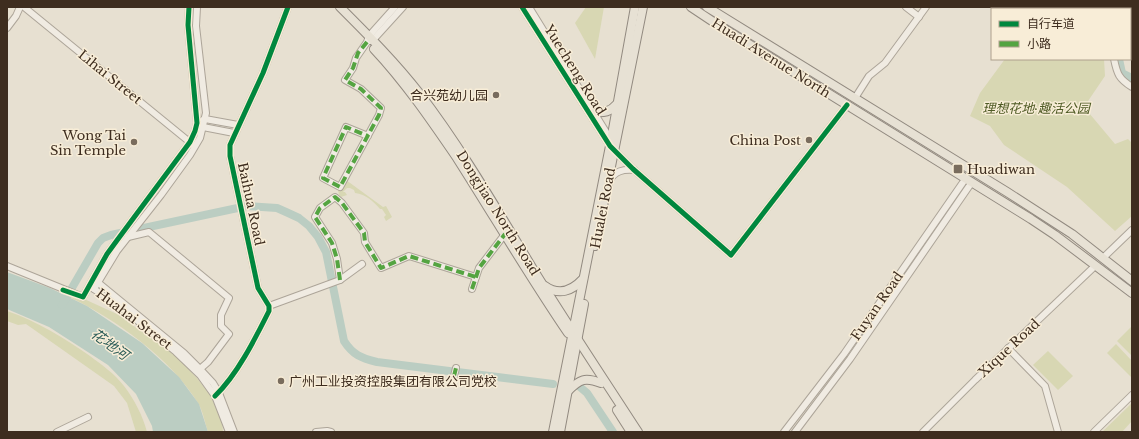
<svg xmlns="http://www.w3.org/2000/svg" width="1139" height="439" font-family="'Libre Baskerville','Noto Sans SC',serif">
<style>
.green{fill:#d8d7b3}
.water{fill:#bbcdc2}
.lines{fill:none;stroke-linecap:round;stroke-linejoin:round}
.river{stroke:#bbcdc2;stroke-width:8}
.minor-casing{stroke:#ada599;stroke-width:8}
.major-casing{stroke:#928a80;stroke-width:10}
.minor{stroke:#f0ebe2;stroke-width:6}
.major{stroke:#e7e1d4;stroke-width:8}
.quiet{stroke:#54a441;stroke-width:4;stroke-dasharray:8 4;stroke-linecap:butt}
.cycleway-casing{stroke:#f8edd7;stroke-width:8}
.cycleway{stroke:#00873e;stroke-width:5}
.poi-dot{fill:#796c5d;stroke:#f8edd7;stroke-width:1.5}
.labels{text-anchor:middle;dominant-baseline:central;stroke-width:3;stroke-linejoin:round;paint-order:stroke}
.street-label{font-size:13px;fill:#3e2d1f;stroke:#f8edd7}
.poi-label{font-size:13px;fill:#3e2d1f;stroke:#f8edd7;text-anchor:end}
.park-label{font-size:13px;font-style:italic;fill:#4f5b25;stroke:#f8edd7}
.water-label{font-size:14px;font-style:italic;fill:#2e5e59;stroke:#f8edd7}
</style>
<rect width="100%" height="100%" fill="#e7e0d1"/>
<g class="green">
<polygon points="586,7 604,7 595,59 575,23"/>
<polygon points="1005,59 1104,59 1105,76 1084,107 1115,144 1128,139 1132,143 1132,216 1115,231 1067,187 1004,145 990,126 970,116 980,93"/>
<path d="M346 180 383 207 386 206 392 217 386 221 384 217 386 215 382 209H380C374 202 366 194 355 193L354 190 350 188H347L343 192H345L347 195 341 197 339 195 338 190Z"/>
<path d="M71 293 117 314 176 356 197 378 210 395 222 420 223 432H208C205 423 203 411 198 403 172 360 115 318 69 297Z"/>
<path d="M7 311C37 321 64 338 90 356 102 365 115 374 124 386 134 399 143 416 147 432H136L127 403 114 386 26 324 18 325 7 321Z"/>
<polygon points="1132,326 1132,356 1117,341"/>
<polygon points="1116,344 1132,361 1132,378 1107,353"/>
<polygon points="1048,351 1073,376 1058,390 1033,365"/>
<polygon points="1132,403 1132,421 1122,432 1102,432"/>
</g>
<polygon class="water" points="7,272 50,288 87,306 142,343 179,377 199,404 208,432 153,432 152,426 136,394 108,365 49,327 7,309"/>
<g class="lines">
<g class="river">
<polyline points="1084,7 1087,9"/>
<polyline points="1121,9 1124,7"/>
<polyline points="1119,59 1122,73 1132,78"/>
<path d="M62 305 98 243 103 238 111 235 247 206 277 208 286 212 299 218 309 226 318 237 326 252 344 341C353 355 361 358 377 362L553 384"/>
<polyline points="580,387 587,393 613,432"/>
</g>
<defs>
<g id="minor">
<polyline points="24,7 192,144"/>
<polyline points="522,7 610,146 633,169 731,255 847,105"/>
<polyline points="529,7 611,140"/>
<polyline points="906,7 919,17"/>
<polyline points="1064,7 1067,9"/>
<polyline points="7,28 16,16 20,7"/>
<polyline points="369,41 373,40 403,7"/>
<path d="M1114 59C1117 74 1119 79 1132 87"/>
<polyline points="855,98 869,76 885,63 926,7"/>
<polyline points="203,120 205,119 238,125"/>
<polyline points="200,125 203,127 234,133"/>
<polyline points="368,136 346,127 323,178 340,187 379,115 381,108 361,89 345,80 353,68 356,58 367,42 369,36 395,7"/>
<path d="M609 181C615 171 623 169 634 170"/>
<polyline points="128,237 149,232 229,298 221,315 221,326 229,334 208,362 200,369"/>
<polyline points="1103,258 1132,230"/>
<polyline points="7,266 83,297 107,254 118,239 190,142 195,131 197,123 188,25 189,7"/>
<polyline points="95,280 184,353 200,369 213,383 219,393 234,432"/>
<polyline points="340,280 337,259 332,243 315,217 320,208 335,197 342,203 364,233 365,242 381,268 409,256 476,277"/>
<polyline points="91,287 123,309 176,352 200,375 215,396 229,432"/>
<polyline points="94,289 117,251 161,195 190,155 200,138 206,113 196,26 197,7"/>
<polyline points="472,289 479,268 505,234"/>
<polyline points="269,306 340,280 362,264"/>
<polyline points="1008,348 1045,386 1058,432"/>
<polyline points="454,376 456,368"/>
<path d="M215 396C237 375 255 339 269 311V306L258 288 230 156V145L263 73 288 7"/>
<polyline points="57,432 88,417"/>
<polyline points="316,432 327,431 331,432"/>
<polyline points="784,432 844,354 966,178"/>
<polyline points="795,432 850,359 972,182"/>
<polyline points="923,432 975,380 1095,266"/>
<polyline points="1094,432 1132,395"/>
</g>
<g id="major">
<path d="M340 7C368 35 396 63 420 94 462 149 497 210 533 269 567 324 603 378 638 432"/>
<polyline points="691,7 718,25 1031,219 1055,235 1132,293"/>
<polyline points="707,7 1007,192 1072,234 1132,281"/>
<path d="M374 49C405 82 431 120 457 158 494 216 529 276 568 333"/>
<path d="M594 112C604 113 610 112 617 104"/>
<polyline points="595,246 643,7"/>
<path d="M545 286C559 296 572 291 583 279"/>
<path d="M568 391C580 379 585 377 601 383"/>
<polyline points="617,410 631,432"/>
<polyline points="553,432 610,146 635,7"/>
<polyline points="560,432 584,304"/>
</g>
</defs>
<use href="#minor" class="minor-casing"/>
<use href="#major" class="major-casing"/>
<use href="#minor" class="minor"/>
<use href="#major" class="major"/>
<g class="quiet">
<polyline points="367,42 358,53 353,68 345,80 361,89 381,108 379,115 340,187 323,178 346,127 368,136"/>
<polyline points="340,280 337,259 332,243 315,217 320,208 335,197 342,203 364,233 365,242 381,268 409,256 476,277"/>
<polyline points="472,289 479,268 505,234"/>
<polyline points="454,376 456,368"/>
</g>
<defs>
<g id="cycleway">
<polyline points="522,7 610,146 633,169 731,255 847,105"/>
<polyline points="63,290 83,297 107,254 118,239 190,142 195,131 197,123 188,25 189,7"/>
<path d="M215 396C237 375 255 339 269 311V306L258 288 230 156V145L263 73 288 7"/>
</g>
</defs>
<use href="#cycleway" class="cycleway-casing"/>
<use href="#cycleway" class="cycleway"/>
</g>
<g class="poi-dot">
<circle cx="496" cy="95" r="4"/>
<circle cx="809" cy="140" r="4"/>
<circle cx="134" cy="142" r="4"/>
<rect x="953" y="164" width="10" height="10" rx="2"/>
<circle cx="281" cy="381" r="4"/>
</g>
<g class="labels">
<g class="street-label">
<text transform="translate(771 58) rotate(32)">Huadi Avenue North</text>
<text transform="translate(575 70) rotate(58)">Yuecheng Road</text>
<text transform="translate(110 77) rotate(39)">Lihai Street</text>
<text transform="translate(251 204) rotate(78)">Baihua Road</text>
<text transform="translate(603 208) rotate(-79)">Hualei Road</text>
<text transform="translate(498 213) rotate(58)">Dongjiao North Road</text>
<text transform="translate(877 306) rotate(-55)">Fuyan Road</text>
<text transform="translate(134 319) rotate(37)">Huahai Street</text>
<text transform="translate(1009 348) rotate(-43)">Xique Road</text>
</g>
<g class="poi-label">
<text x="488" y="95">合兴苑幼儿园</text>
<text x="126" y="135">Wong Tai<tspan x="126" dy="15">Sin Temple</tspan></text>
<text x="801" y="140">China Post</text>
<text x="967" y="169" text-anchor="start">Huadiwan</text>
<text x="289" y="381" text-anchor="start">广州工业投资控股集团有限公司党校</text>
</g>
<g class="park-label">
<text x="1036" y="108">理想花地·趣活公园</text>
</g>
<g class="water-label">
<text transform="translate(110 344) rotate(36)">花地河</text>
</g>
</g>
<rect width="1139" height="439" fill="none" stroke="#3e2d1f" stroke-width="16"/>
<rect x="991" y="8" width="140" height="52" fill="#f8edd7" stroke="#aea08d"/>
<rect x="999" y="21" width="20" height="6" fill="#00873e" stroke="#aea08d"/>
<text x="1027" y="28" font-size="12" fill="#3e2d1f">自行车道</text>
<rect x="999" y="41" width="20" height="6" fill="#54a441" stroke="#aea08d"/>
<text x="1027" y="48" font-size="12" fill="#3e2d1f">小路</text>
</svg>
